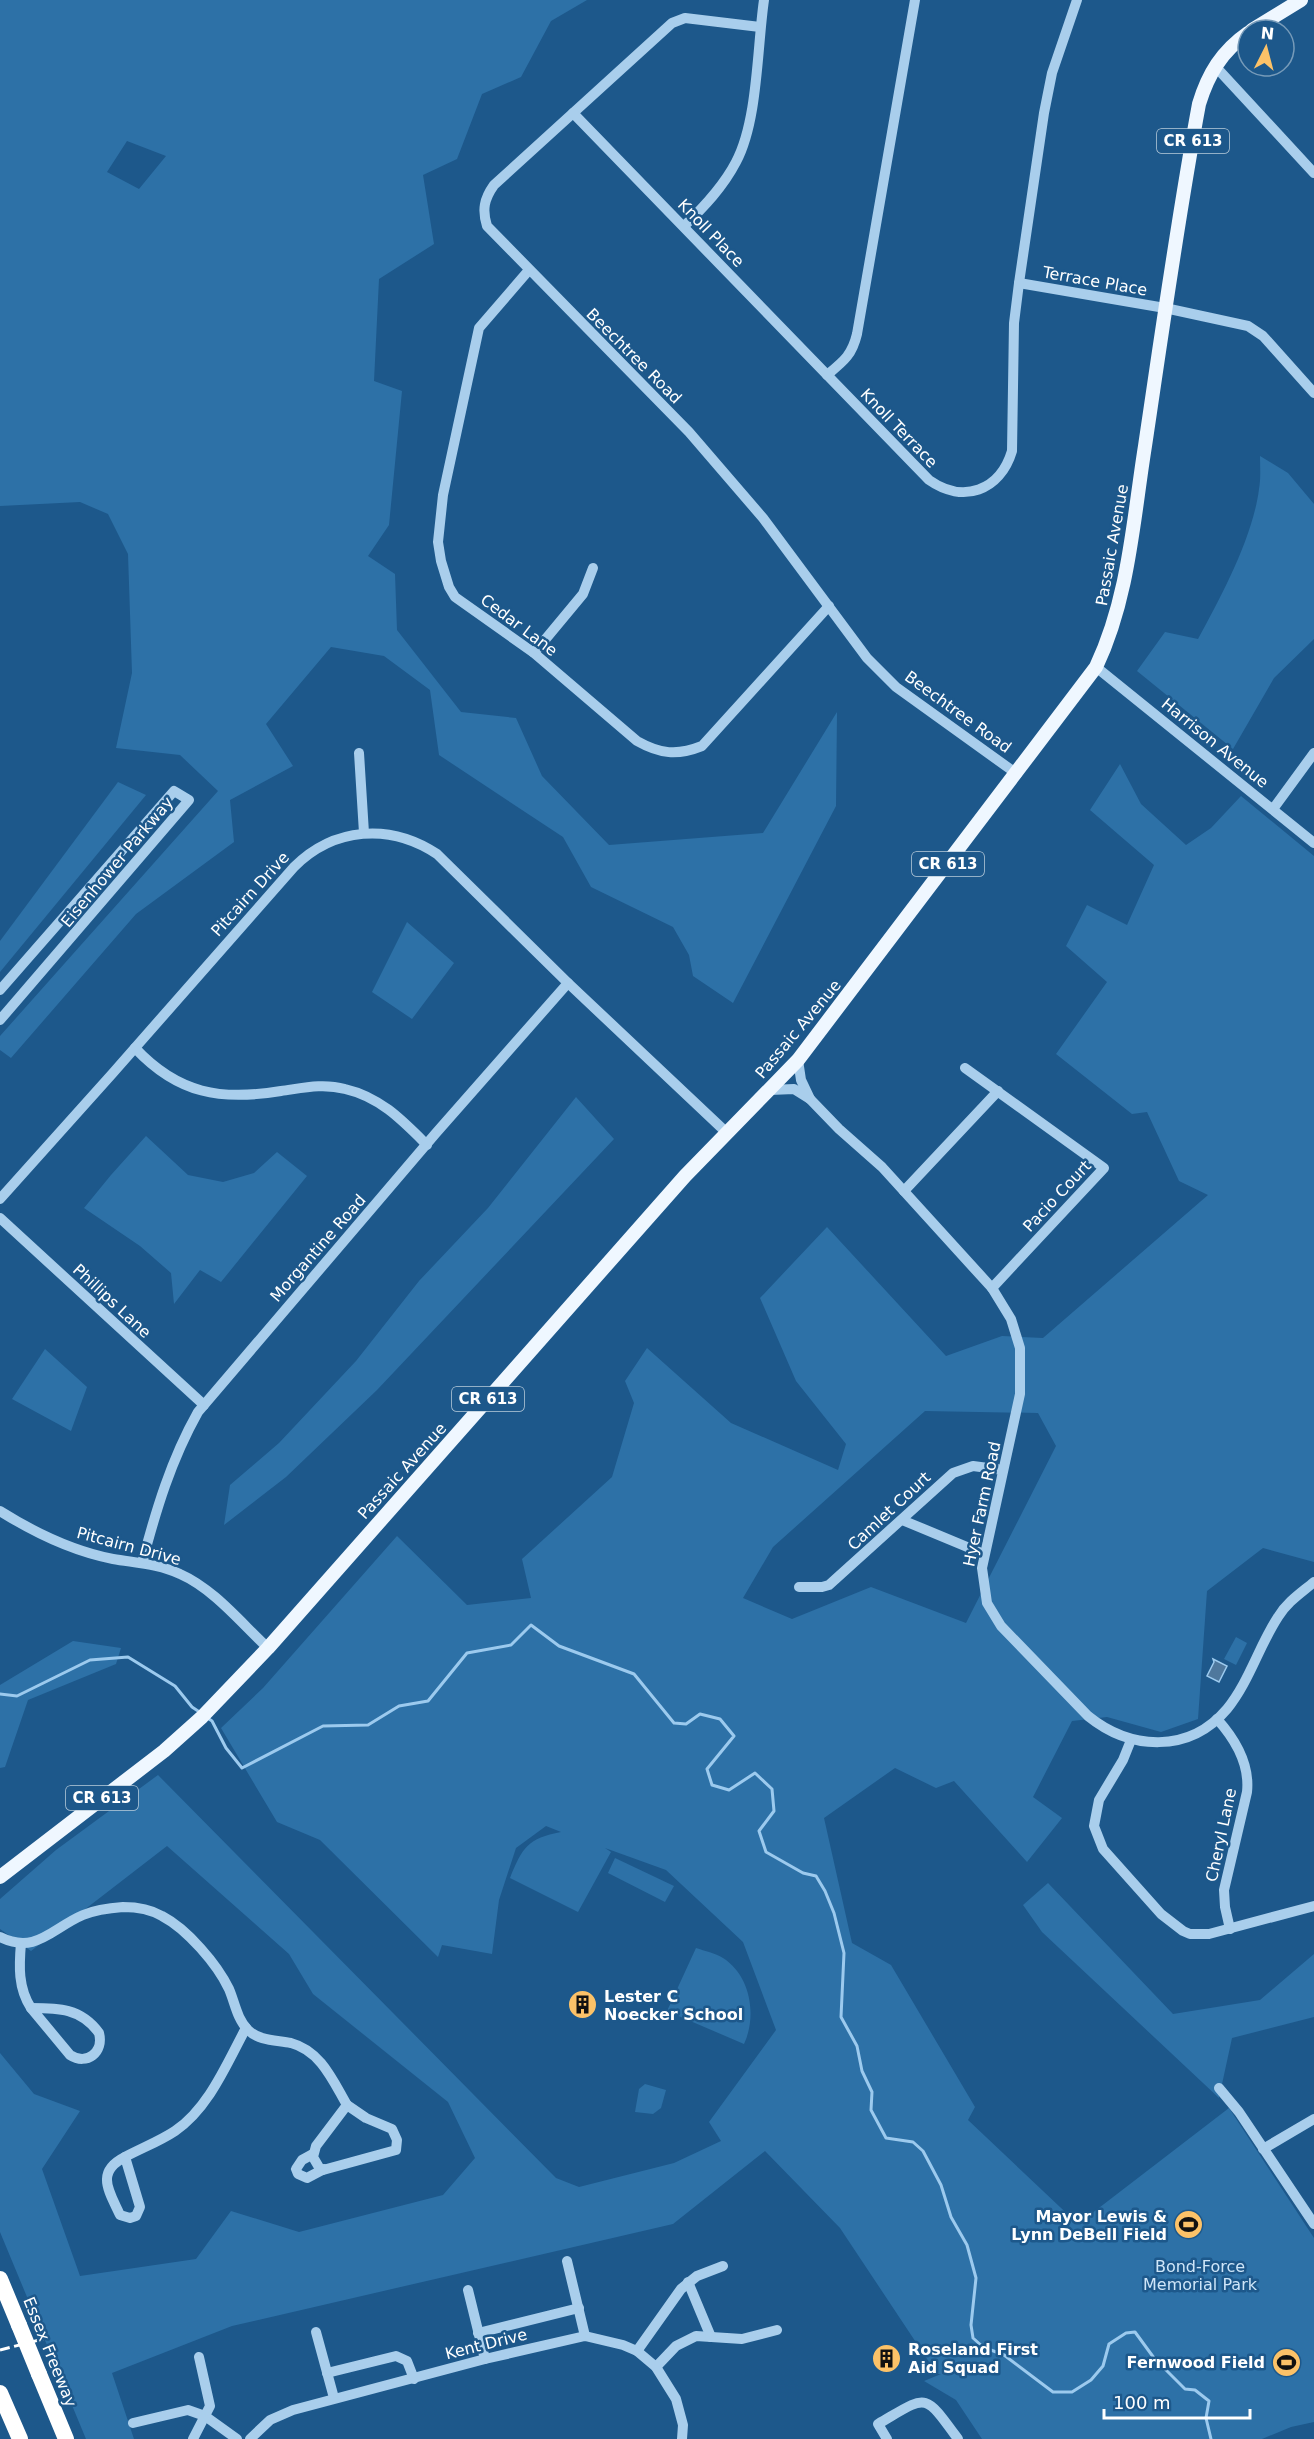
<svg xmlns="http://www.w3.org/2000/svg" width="1314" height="2439" font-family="'DejaVu Sans',sans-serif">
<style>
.green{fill:#2d71a7;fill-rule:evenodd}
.water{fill:#4f789d;stroke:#9ccaee;stroke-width:1.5}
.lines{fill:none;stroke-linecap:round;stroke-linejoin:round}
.stream{stroke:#9ccaee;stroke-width:3}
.minor{stroke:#a9ceec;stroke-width:10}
.major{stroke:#eff7ff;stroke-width:14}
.highway{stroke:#fff;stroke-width:16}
.rail{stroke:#fff;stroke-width:3;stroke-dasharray:10 4.5;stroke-linecap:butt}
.highway-bridge{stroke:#fff;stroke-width:16}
.labels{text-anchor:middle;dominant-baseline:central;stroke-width:5;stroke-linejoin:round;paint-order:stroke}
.shield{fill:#1d588b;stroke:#bbcddc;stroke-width:1.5}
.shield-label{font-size:15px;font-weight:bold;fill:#fff}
.street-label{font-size:16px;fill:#fff;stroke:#1d588b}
.poi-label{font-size:16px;font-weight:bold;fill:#fff;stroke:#1d588b;text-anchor:start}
.park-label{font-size:16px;fill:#cfe6f9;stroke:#1d588b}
</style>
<rect width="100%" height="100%" fill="#1d588b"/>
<g class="green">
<path d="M0 0H587L551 21 521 77 482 94 457 159 423 175 434 244 379 279 374 381 402 391 389 525 368 556 395 574 397 630 461 712 516 718 542 776 609 845 763 833 837 712 836 806 733 1003 693 976 689 955 673 927 591 887 563 837 439 755 430 690 384 656 331 647 266 724 293 766 230 800 234 842 136 914 11 1058 0 1050V1036L218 791 180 755 116 748 132 673 128 554 108 514 80 502 0 506ZM127 141 166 156 139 189 107 172Z"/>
<path d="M1260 456 1288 473 1314 504V639L1274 678 1233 749 1137 671 1165 632 1198 639C1221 597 1253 537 1259 489 1261 478 1260 467 1260 456Z"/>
<path d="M1120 764 1141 804 1186 845 1211 828 1241 796 1314 856V1562L1263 1548 1207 1591 1198 1719 1161 1732 1107 1717 1072 1721 1033 1797 1062 1818 1027 1862 954 1781 936 1788 895 1768 824 1818 852 1943 891 1965 975 2107 968 2120 1078 2224 1229 2108 1314 2238V2422L1291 2427 1262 2439H982L956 2400 924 2381 941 2374H937L840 2228 765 2151 673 2224 232 2326 112 2373 134 2439H86L0 2232V2053L34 2094 80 2111 42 2169 80 2276 196 2259 231 2211 299 2232 443 2195 475 2158 448 2102 313 1994 289 1954 167 1846 31 1951 0 1929V1899L56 1850 158 1775 556 2178 579 2187 674 2163 721 2141 709 2122 776 2030 743 1942 666 1870 605 1848 611 1852 578 1912 510 1878C522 1848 528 1838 561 1832L546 1826 516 1848 499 1900 492 1954 442 1945 438 1957 320 1840 277 1822 221 1728 263 1688 397 1536 467 1605 531 1598 522 1559 612 1477 634 1403 625 1381 647 1348 731 1423 838 1470 846 1444 796 1381 760 1298 827 1227 946 1356 1002 1336 1043 1338 1208 1195 1179 1181 1147 1112 1132 1114 1056 1054 1107 982 1066 946 1087 905 1127 925 1154 865 1090 810ZM925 1411 1038 1413 1056 1446 966 1623 871 1587 792 1619 743 1598 773 1547Z"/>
<polygon points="118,782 146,795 0,972 0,941"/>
<polygon points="407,922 454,963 412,1019 372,992"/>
<polygon points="576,1097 614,1139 377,1390 286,1477 224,1525 230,1485 279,1443 356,1361 419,1281 488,1208"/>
<polygon points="146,1136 188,1175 223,1182 254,1173 277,1152 307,1176 221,1282 200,1270 174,1304 171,1273 140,1246 84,1208 111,1175"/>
<polygon points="45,1349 87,1387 71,1431 12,1399"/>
<polygon points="1236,1637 1247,1643 1236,1665 1224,1659"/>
<polygon points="73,1641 121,1648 116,1664 28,1700 5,1767 0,1768 0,1685"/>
<polygon points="615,1858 674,1886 665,1902 608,1873"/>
<polygon points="1048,1883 1173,2014 1260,2000 1314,1954 1314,2017 1232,2038 1219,2098 1042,1932 1023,1905"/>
<path d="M696 1948C705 1951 715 1953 723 1958 751 1976 757 2016 744 2044L667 2011Z"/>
<polygon points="645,2084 666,2090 661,2108 653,2114 635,2112 639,2089"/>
</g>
<polygon class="water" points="1213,1659 1227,1666 1219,1682 1207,1676 1214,1662"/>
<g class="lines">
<g class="stream">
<polyline points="0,1694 17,1696 90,1660 128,1657 175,1686 192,1707 201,1713"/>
<polyline points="206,1717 212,1721 226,1748 242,1768 323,1726 368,1725 399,1706 428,1701 467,1653 511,1645 531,1625 559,1646 634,1674 674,1723 686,1724 700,1714 720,1719 734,1736 707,1769 712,1785 729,1790 755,1773 772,1789 774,1811 759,1831 766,1852 803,1873 816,1876 825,1891 834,1913 844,1953 841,2017 857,2046 862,2071 872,2092 871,2110 886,2138 913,2142 923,2151 941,2185 951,2217 967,2245 976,2278 971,2325 973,2338 983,2347 1004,2355 1053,2392 1072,2392 1091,2380 1103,2366 1109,2344 1126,2333 1135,2332 1154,2358 1185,2389 1195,2390 1209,2401 1206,2418 1211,2439"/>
</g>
<g class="minor">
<path d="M760 27 685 18 672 23 494 185C484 199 482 210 487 226L689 432 763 518 867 658 896 687 1017 774"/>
<polyline points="1215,66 1314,173"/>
<path d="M573 113 929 480C963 504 1000 491 1012 451L1014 323 1019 283 1044 113 1052 73 1077 0"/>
<path d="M684 226C704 207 723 187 736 162 758 121 757 48 764 0"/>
<path d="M529 270 479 328 443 495 438 542 441 561 449 587 455 597 534 653 637 741C660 754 677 756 702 746L829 606"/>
<polyline points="1019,283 1165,308 1248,326 1263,336 1314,393"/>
<path d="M827 375C844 361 852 355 857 334L915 0"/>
<polyline points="534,653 583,594 593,568"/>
<polyline points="1096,667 1314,843"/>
<polyline points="359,753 364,833"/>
<polyline points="1273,809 1314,753"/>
<polyline points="0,990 174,791 189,800 0,1020"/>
<path d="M135 1048C178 1094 221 1101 281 1091 303 1088 323 1083 345 1089 380 1097 402 1120 427 1145"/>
<polyline points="798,1060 801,1080 810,1099"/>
<polyline points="965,1068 1104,1168 992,1288"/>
<path d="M770 1090 794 1089 810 1099 839 1129 882 1167 992 1288 1011 1319 1020 1348V1394L982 1568 987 1603 1001 1626 1088 1716C1130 1750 1189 1754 1227 1709 1249 1682 1259 1646 1278 1617 1287 1602 1301 1593 1314 1582"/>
<polyline points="904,1191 998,1091"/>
<path d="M0 1199 112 1074 294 867C334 827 390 823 437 854L568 983 727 1133"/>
<polyline points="0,1218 204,1405"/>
<path d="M0 1511C35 1533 72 1551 113 1559 136 1563 159 1564 180 1574 214 1589 241 1623 268 1648"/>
<polyline points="902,1520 984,1554"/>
<path d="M142 1563C156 1510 171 1460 198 1412L436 1133 568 983"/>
<polyline points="799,1587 822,1587 829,1585 953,1473 973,1466 1003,1470"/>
<path d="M1217 1719C1235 1739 1250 1764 1247 1792L1224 1890 1225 1907 1230 1929"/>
<polyline points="1131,1740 1123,1760 1099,1800 1094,1826 1103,1849 1161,1914 1183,1931 1190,1934 1209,1934 1314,1906"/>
<path d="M0 1937C36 1955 52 1928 83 1915 95 1910 109 1908 123 1907 136 1907 150 1909 162 1916 187 1929 217 1964 229 1989 235 2003 237 2019 248 2030 259 2041 276 2040 291 2043 321 2051 333 2081 347 2105"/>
<path d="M21 1943C19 1966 18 1988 31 2008"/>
<path d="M31 2008C58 2008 81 2008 99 2033 104 2052 87 2066 70 2055Z"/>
<polyline points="1219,2088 1239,2112 1314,2224"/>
<polygon points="347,2105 366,2118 392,2129 397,2140 396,2150 323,2170 320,2169 313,2157 316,2146"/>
<polyline points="1263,2149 1314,2119"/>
<polyline points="313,2154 302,2160 296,2169 298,2174 307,2178 324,2169"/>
<path d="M125 2157C142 2148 160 2141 175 2131 209 2108 227 2063 246 2028"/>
<path d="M125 2157 140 2207 136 2216 130 2218 120 2215C109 2191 95 2172 125 2157Z"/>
<polyline points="567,2261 585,2336"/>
<polyline points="688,2282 711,2337"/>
<polyline points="468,2290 485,2359"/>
<polyline points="316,2332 334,2398"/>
<polyline points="478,2333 579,2308"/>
<polyline points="637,2351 681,2289 697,2276 723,2266"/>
<polyline points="656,2367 676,2346 696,2336 742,2339 777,2330"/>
<polyline points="327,2373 396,2356 407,2361 414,2379"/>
<polyline points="133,2423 188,2410 205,2416 237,2439"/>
<polyline points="193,2439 210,2406 199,2357"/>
<polyline points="250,2439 270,2420 293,2410 485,2359 585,2336 623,2345 637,2351 656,2367 676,2399 683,2425 682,2439"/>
<path d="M887 2439 878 2424C928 2395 923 2391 958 2439"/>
</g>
<g class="major">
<polyline points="1252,30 1301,0"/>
<path d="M0 1877 164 1751 202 1717 268 1648 685 1176 798 1060 1096 667C1129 597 1133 521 1145 446 1162 332 1178 217 1199 104 1208 74 1222 51 1248 33"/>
</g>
<g class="highway">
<polyline points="0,2279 19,2325"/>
<polyline points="39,2374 66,2439"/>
<polyline points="0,2393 20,2439"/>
</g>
<polyline class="rail" points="0,2350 43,2339"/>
<polyline class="highway-bridge" points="19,2325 39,2374"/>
</g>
<defs>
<symbol id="building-disc" viewBox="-11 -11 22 22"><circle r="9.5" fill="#fcc268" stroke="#1d588b"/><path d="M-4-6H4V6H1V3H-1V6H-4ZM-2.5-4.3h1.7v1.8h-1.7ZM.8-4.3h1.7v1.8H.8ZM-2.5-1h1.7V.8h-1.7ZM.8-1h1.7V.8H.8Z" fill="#111"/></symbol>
<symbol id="stadium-disc" viewBox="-11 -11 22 22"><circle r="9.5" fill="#fcc268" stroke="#1d588b"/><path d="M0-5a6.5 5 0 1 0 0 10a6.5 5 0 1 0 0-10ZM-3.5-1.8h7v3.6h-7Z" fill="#111"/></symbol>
</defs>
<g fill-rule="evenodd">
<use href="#building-disc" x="566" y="1988" width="33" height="33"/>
<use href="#stadium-disc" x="1172" y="2208" width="33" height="33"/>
<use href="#building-disc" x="870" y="2342" width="33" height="33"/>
<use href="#stadium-disc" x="1270" y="2346" width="33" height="33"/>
</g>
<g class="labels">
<g class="shield">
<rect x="1157" y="129" width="72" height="24" rx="4.5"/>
<rect x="912" y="852" width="72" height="24" rx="4.5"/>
<rect x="452" y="1387" width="72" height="24" rx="4.5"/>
<rect x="66" y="1786" width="72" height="24" rx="4.5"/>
</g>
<g class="shield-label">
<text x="1193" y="141">CR 613</text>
<text x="948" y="864">CR 613</text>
<text x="488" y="1399">CR 613</text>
<text x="102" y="1798">CR 613</text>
</g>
<g class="street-label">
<text transform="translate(711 233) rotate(46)">Knoll Place</text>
<text transform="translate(1095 281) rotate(10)">Terrace Place</text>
<text transform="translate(634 356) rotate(45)">Beechtree Road</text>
<text transform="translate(899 428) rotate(46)">Knoll Terrace</text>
<text transform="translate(1112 545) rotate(-80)">Passaic Avenue</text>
<text transform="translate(519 625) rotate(37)">Cedar Lane</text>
<text transform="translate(958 712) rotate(36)">Beechtree Road</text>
<text transform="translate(1215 743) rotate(39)">Harrison Avenue</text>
<text transform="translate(117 862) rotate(-50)">Eisenhower Parkway</text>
<text transform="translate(250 894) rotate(-48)">Pitcairn Drive</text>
<text transform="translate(798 1029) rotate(-50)">Passaic Avenue</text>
<text transform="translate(1057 1196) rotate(-47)">Pacio Court</text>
<text transform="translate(318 1248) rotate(-49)">Morgantine Road</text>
<text transform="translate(112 1301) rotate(43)">Phillips Lane</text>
<text transform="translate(402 1471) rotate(-48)">Passaic Avenue</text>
<text transform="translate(982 1504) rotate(-78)">Hyer Farm Road</text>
<text transform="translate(889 1511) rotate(-43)">Camlet Court</text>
<text transform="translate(129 1546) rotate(15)">Pitcairn Drive</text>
<text transform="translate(1221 1835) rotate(-78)">Cheryl Lane</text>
<text transform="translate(486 2344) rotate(-14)">Kent Drive</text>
<text transform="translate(50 2352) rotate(68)">Essex Freeway</text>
</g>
<g class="poi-label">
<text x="604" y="1996">Lester C<tspan x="604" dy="18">Noecker School</tspan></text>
<text x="1167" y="2216" text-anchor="end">Mayor Lewis &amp;<tspan x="1167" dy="18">Lynn DeBell Field</tspan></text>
<text x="908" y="2349">Roseland First<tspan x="908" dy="18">Aid Squad</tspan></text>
<text x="1265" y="2362" text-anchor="end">Fernwood Field</text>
</g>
<g class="park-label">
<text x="1200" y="2266">Bond-Force<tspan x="1200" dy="18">Memorial Park</tspan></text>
</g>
</g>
<g transform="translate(1266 48) rotate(6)"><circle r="28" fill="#1d588b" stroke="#779bb9" stroke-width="1.5"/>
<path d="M0-4.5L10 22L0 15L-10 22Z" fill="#fcc268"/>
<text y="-9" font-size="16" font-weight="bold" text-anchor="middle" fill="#ffffff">N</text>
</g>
<path d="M1104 2409v9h146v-9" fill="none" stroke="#ffffff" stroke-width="3"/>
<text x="1113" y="2409" font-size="18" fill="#ffffff" stroke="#1d588b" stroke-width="4.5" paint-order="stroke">100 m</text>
</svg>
